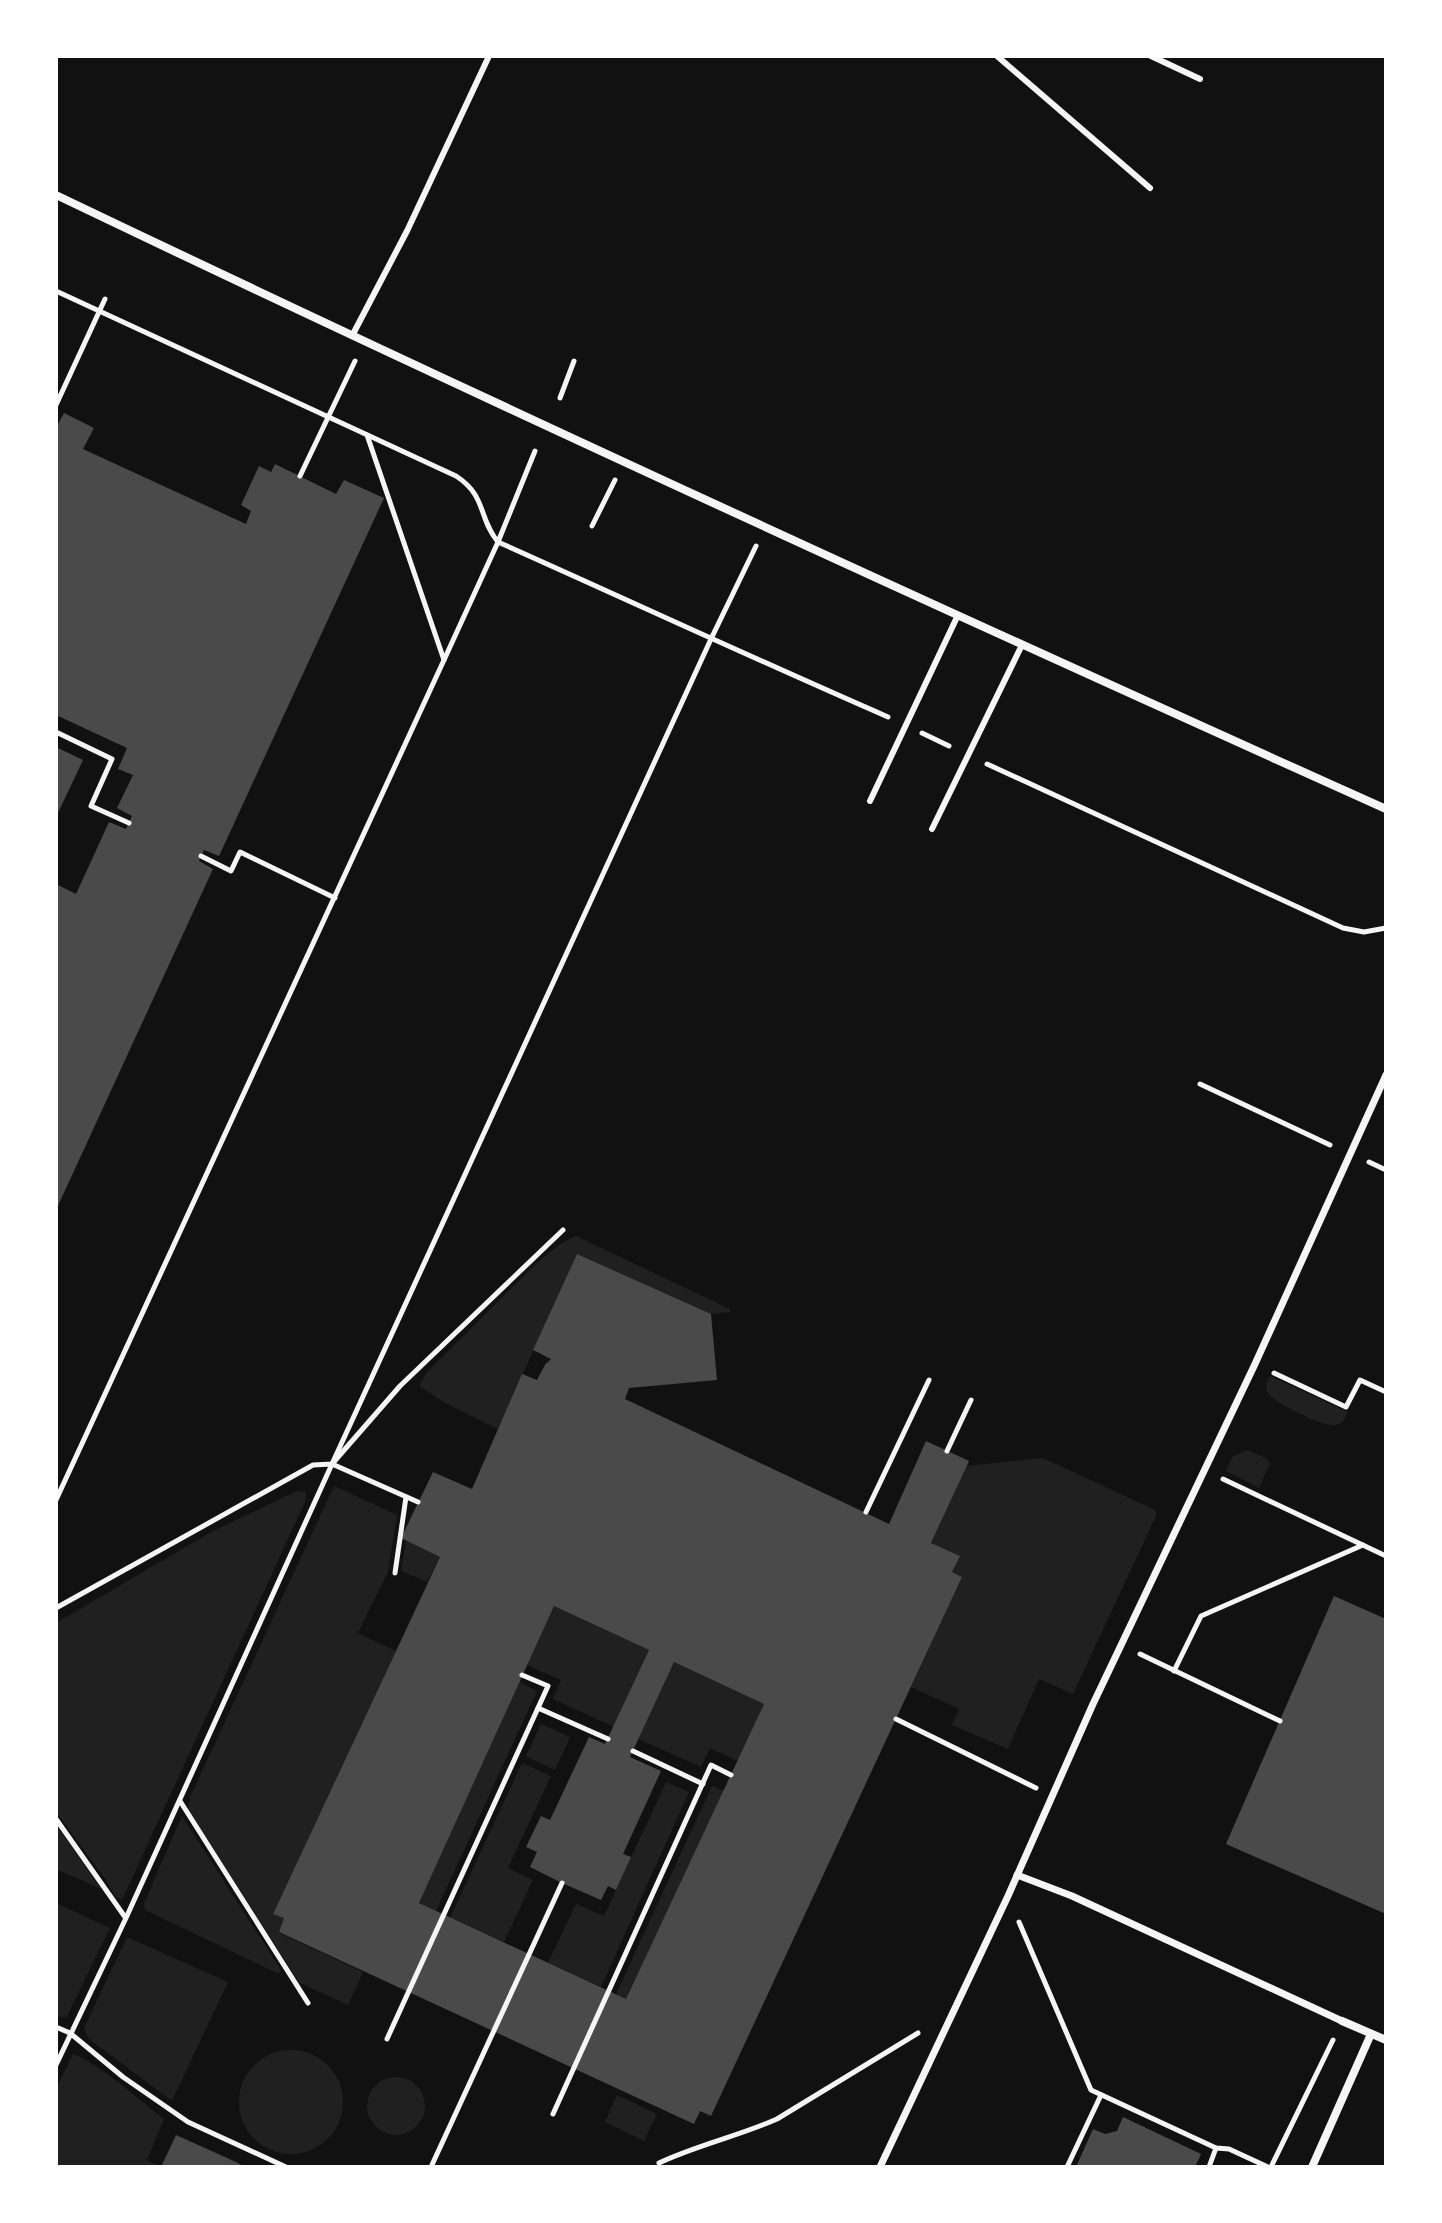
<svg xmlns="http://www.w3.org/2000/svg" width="1442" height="2223" font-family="'DejaVu Sans',sans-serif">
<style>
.green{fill:#202020}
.building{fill:#4a4a4a;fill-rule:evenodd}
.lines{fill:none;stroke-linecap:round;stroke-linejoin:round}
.path{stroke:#f5f5f5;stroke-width:5}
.service{stroke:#f5f5f5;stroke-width:6}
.pedestrian{stroke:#f5f5f5;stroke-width:7}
.minor{stroke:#f5f5f5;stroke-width:8}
</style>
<rect width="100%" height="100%" fill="#111"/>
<g class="green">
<path d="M576 1236 730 1309V1312L711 1314 577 1254 498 1429 445 1403 419 1386 427 1372 534 1266C546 1255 560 1242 576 1236Z"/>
<path d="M1270 1376 1348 1412C1345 1418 1343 1424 1336 1425 1325 1428 1274 1403 1268 1393 1264 1387 1267 1382 1270 1376Z"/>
<polygon points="1247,1450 1266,1458 1270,1463 1259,1488 1226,1471 1233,1456"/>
<polygon points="1043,1458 1153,1509 1156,1512 1156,1516 1073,1694 1039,1679 1008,1749 952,1725 959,1709 911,1687 962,1577 952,1572 959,1556 931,1543 966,1466"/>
<polygon points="334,1486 397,1515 388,1572 358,1633 396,1651 273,1914 284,1918 279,1933 363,1972 348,2005 300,1983 297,1979 188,1809 190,1797"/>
<polygon points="297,1491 305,1492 306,1495 305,1502 122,1900 115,1896 106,1880 56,1812 56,1623 213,1531"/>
<polygon points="406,1540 440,1557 427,1582 401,1571"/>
<polygon points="554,1606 649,1650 614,1727 553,1699 561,1680 527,1665"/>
<polygon points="674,1662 764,1704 738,1761 710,1748 701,1767 638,1739"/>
<polygon points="519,1682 537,1691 436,1911 419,1903"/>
<polygon points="541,1724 570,1737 555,1770 526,1756"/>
<polygon points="522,1763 551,1776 508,1868 533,1880 504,1942 450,1918"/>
<polygon points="666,1782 689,1792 601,1987 548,1963 576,1904 604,1916"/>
<polygon points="712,1786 724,1791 626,1999 616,1994"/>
<polygon points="182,1816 279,1967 281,1971 279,1974 145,1910 144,1903"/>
<polygon points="56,1825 101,1889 56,1869"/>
<polygon points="56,1903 110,1928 66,2018 56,2016"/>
<polygon points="127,1937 228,1982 172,2101 89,2039 84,2030 85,2026"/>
<circle cx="291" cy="2102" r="52"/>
<path d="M73 2054C99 2063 140 2101 164 2119L147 2160 161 2167H56V2089Z"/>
<circle cx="396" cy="2106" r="29"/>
<polygon points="617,2095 657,2114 644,2141 605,2122"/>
</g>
<g class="building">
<polygon points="64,413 94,428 83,449 246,524 251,511 241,505 259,466 271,472 275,464 336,494 344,480 384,498 219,856 204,850 201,856 199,861 213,869 56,1210 56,884 76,894 109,822 126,829 132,816 117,808 133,775 118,769 127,748 56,715 56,428"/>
<polygon points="56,747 83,760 56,817"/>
<path d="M577 1254 711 1314 717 1380 629 1388 625 1399 889 1524 926 1441 969 1461 931 1543 960 1556 952 1572 962 1577 711 2116 700 2111 694 2124 279 1932 284 1918 273 1914 440 1557 401 1538 433 1472 472 1489 522 1374 537 1380 546 1363H547L551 1359 533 1350ZM554 1606 649 1650 605 1744 589 1737 550 1820 541 1816 526 1847 537 1852 530 1867 562 1883 601 1900 608 1886 616 1890 631 1857 623 1854 661 1771 630 1757 674 1662 764 1704 626 1999 419 1903Z"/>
<polygon points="1334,1596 1386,1619 1386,1914 1226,1844"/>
<polygon points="1123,2117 1201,2154 1195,2167 1076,2167 1093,2129 1105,2134 1117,2131"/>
<polygon points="176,2135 236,2162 245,2167 161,2167"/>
</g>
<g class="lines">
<g class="path">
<path d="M56 291 456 476C487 496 478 518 498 542 628 600 757 660 888 717"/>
<polyline points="560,398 574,361"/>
<polyline points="56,405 105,299"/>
<polyline points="367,435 444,660"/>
<polyline points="300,476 355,361"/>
<polyline points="592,526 615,480"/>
<polyline points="56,732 112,759 91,806 129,823"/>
<polyline points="922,733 949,746"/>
<polyline points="987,764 1343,928 1364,932 1386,928"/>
<polyline points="201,856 231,871 240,852 335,898"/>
<polyline points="1200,1084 1330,1145"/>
<polyline points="1369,1162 1386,1170"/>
<polyline points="1274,1373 1346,1407 1360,1380 1386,1392"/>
<polyline points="947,1451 971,1400"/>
<polyline points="332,1464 418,1502"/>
<polyline points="1223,1479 1386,1556"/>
<polyline points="56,1500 444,660 498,542 535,451"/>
<polyline points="866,1512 929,1380"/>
<polyline points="395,1573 406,1497"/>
<polyline points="56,1608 313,1465 332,1464 400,1386 563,1230"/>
<polyline points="1140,1654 1280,1721"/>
<polyline points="1174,1671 1201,1616 1363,1545"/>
<polyline points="522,1675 548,1686 538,1708"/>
<polyline points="896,1719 1036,1788"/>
<polyline points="633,1751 703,1784"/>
<polyline points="180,1801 308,2003"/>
<polyline points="56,1819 125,1917"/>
<polyline points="1019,1922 1091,2090 1216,2148 1229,2149 1268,2167"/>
<polyline points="56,2027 70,2033 123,2077 188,2122 286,2167"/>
<polyline points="387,2039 538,1708 608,1739"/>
<polyline points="56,2065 126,1918 332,1464 711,639 756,546"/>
<polyline points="553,2114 711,1765 731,1775"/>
<path d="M659 2163C697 2145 739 2136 777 2119L918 2033"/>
<polyline points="431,2167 562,1883"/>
<polyline points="1067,2167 1101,2095"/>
<polyline points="1209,2167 1216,2148"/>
<polyline points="1271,2167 1333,2040"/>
</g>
<g class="service">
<polyline points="997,56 1150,188"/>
<polyline points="1151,56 1200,79"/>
<polyline points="352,336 407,231 489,56"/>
<polyline points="870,801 958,615"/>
<polyline points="932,829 1022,645"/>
</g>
<g class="pedestrian">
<polyline points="1017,1875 1072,1896 1342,2021"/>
<polyline points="880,2167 1008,1896 1093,1704 1255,1364 1386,1075"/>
</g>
<g class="minor">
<path d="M56 195C497 406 941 609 1386 809"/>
<polyline points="1342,2021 1386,2040"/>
<polyline points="1312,2167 1371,2034"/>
</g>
</g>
<rect width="1442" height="2223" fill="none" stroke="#ffffff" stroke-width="116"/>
</svg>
